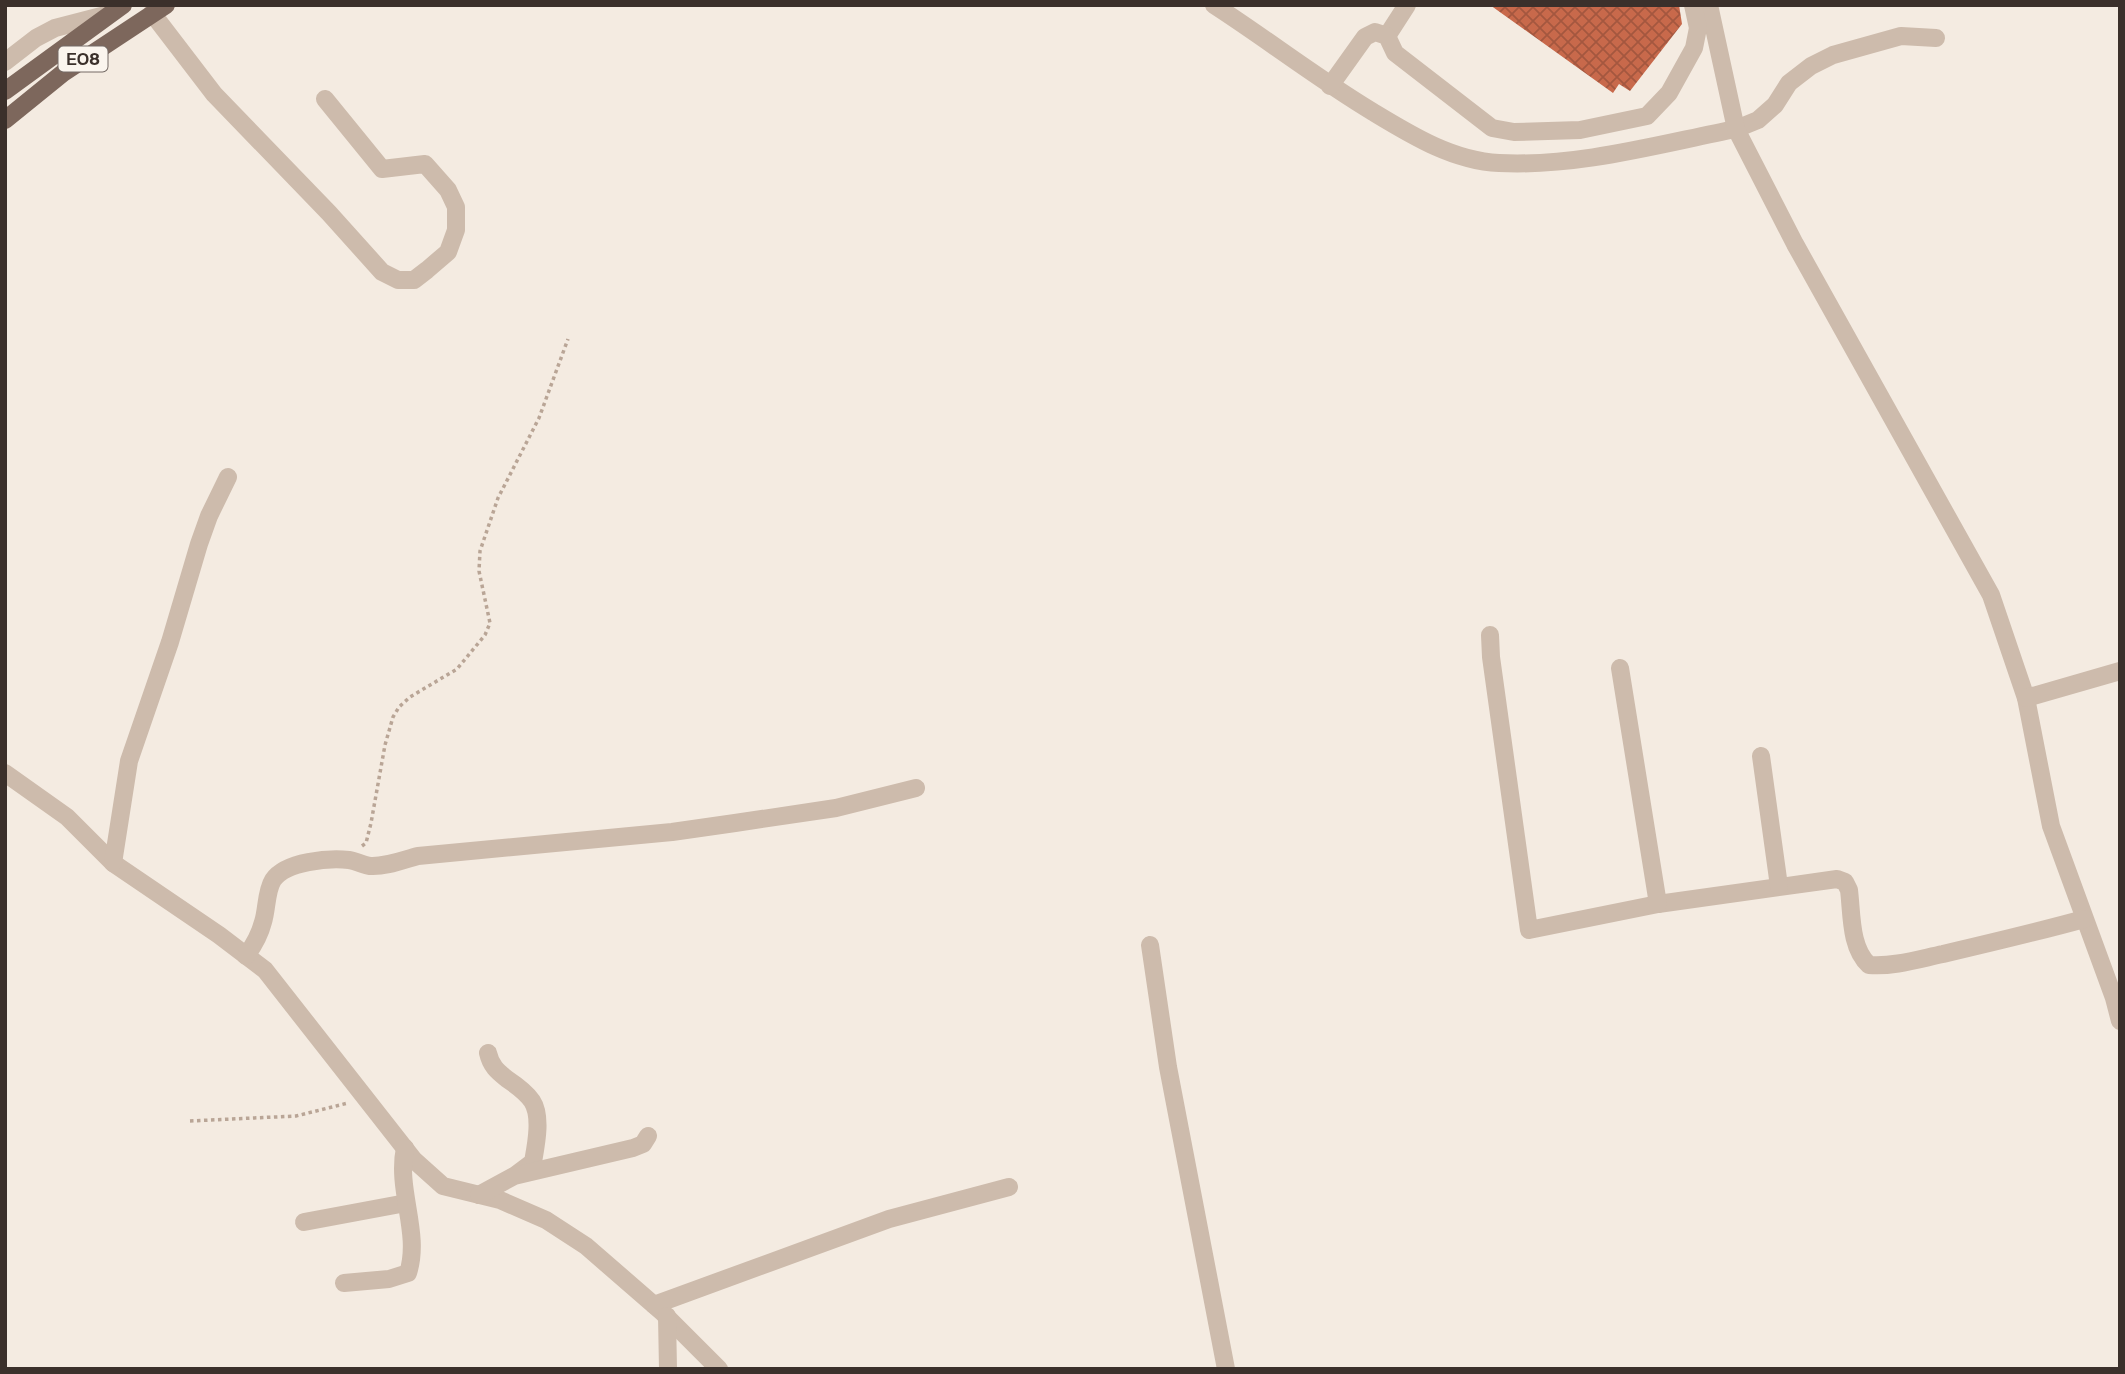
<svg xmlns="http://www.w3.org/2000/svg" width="2125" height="1374" font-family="Montserrat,sans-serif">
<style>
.building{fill:url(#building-cross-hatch)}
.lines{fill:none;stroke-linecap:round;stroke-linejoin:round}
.path{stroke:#b9a596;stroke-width:3.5;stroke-dasharray:3.5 3.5;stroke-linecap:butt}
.minor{stroke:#cdbbac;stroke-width:18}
.major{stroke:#7d675c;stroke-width:18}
.labels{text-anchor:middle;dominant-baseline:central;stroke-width:6;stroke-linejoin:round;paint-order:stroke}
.shield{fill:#fbf5ee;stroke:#756b66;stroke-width:2}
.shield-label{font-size:16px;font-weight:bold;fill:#3b302b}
</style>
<defs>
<pattern id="building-cross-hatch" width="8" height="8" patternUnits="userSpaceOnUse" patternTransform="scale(1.75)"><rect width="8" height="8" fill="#c8694b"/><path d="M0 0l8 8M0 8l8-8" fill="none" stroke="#a4573f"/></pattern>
</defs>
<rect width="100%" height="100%" fill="#f4ebe1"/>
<polygon class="building" points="1490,5 1679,5 1682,24 1630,91 1619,84 1613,93"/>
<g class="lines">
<g class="path">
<polyline points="362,846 366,843 371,823 385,745 393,717 399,707 410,697 457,669 485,635 490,623 479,571 480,551 498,498 539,418 568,339"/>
<polyline points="190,1121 296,1116 348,1103"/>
</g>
<g class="minor">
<path d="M1214 5C1268 40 1318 79 1373 112 1411 135 1453 161 1499 163 1579 167 1659 144 1736 129L1758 120 1775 105 1789 83 1811 66 1833 55 1901 36 1936 38"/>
<polyline points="1709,5 1736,129 1795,244 1991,595 2026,698 2051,826 2114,998 2120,1021"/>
<polyline points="152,13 214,94 329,213 382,272 398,280 414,280 427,270 448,252 456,230 456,207 448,190 425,164 382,169 325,99"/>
<polyline points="1387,36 1407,5"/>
<polyline points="5,62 36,38 55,28 109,14"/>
<polyline points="1330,86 1365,37 1375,32 1387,36 1395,53 1492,128 1514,132 1580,130 1647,116 1669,93 1694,48 1698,28 1693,5"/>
<path d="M1490 635 1491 657 1529 930 1658 904 1837 879 1845 882 1849 890C1852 914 1850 948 1869 965 1893 967 1919 959 1943 954 1990 943 2037 932 2084 919"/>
<polyline points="1620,668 1658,904"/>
<polyline points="2026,698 2120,671"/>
<polyline points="1761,756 1779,886"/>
<polyline points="5,773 67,817 113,863 219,935 265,970 414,1160 443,1186 500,1200 546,1220 586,1246 662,1312 719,1369"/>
<polyline points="113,863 129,761 170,642 199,544 209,516 228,477"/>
<polyline points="1150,945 1168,1067 1226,1369"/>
<path d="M246 956C254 945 260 934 263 922 267 910 266 891 273 880 286 861 329 858 349 860 356 861 363 865 370 866 386 867 403 860 418 856L672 832 735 823 836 808 916 788"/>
<path d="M488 1053C491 1066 497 1071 507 1079 516 1085 526 1092 532 1101 542 1116 536 1145 533 1162L517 1174"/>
<polyline points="479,1195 514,1176 633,1148 643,1144 648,1136"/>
<polyline points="304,1222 406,1203"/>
<path d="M344 1283 389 1279 408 1273C421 1233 396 1190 405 1148"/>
<polyline points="654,1305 889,1219 1009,1187"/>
<polyline points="667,1316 668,1369"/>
</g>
<g class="major">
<polyline points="5,91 123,5"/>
<polyline points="5,120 63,73 166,5"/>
</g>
</g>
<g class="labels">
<rect class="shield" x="58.5" y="46.5" width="49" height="25" rx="5"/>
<g class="shield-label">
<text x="83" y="59">ΕΟ8</text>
</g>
</g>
<rect width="2125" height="1374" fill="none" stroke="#3b302b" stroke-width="14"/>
</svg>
